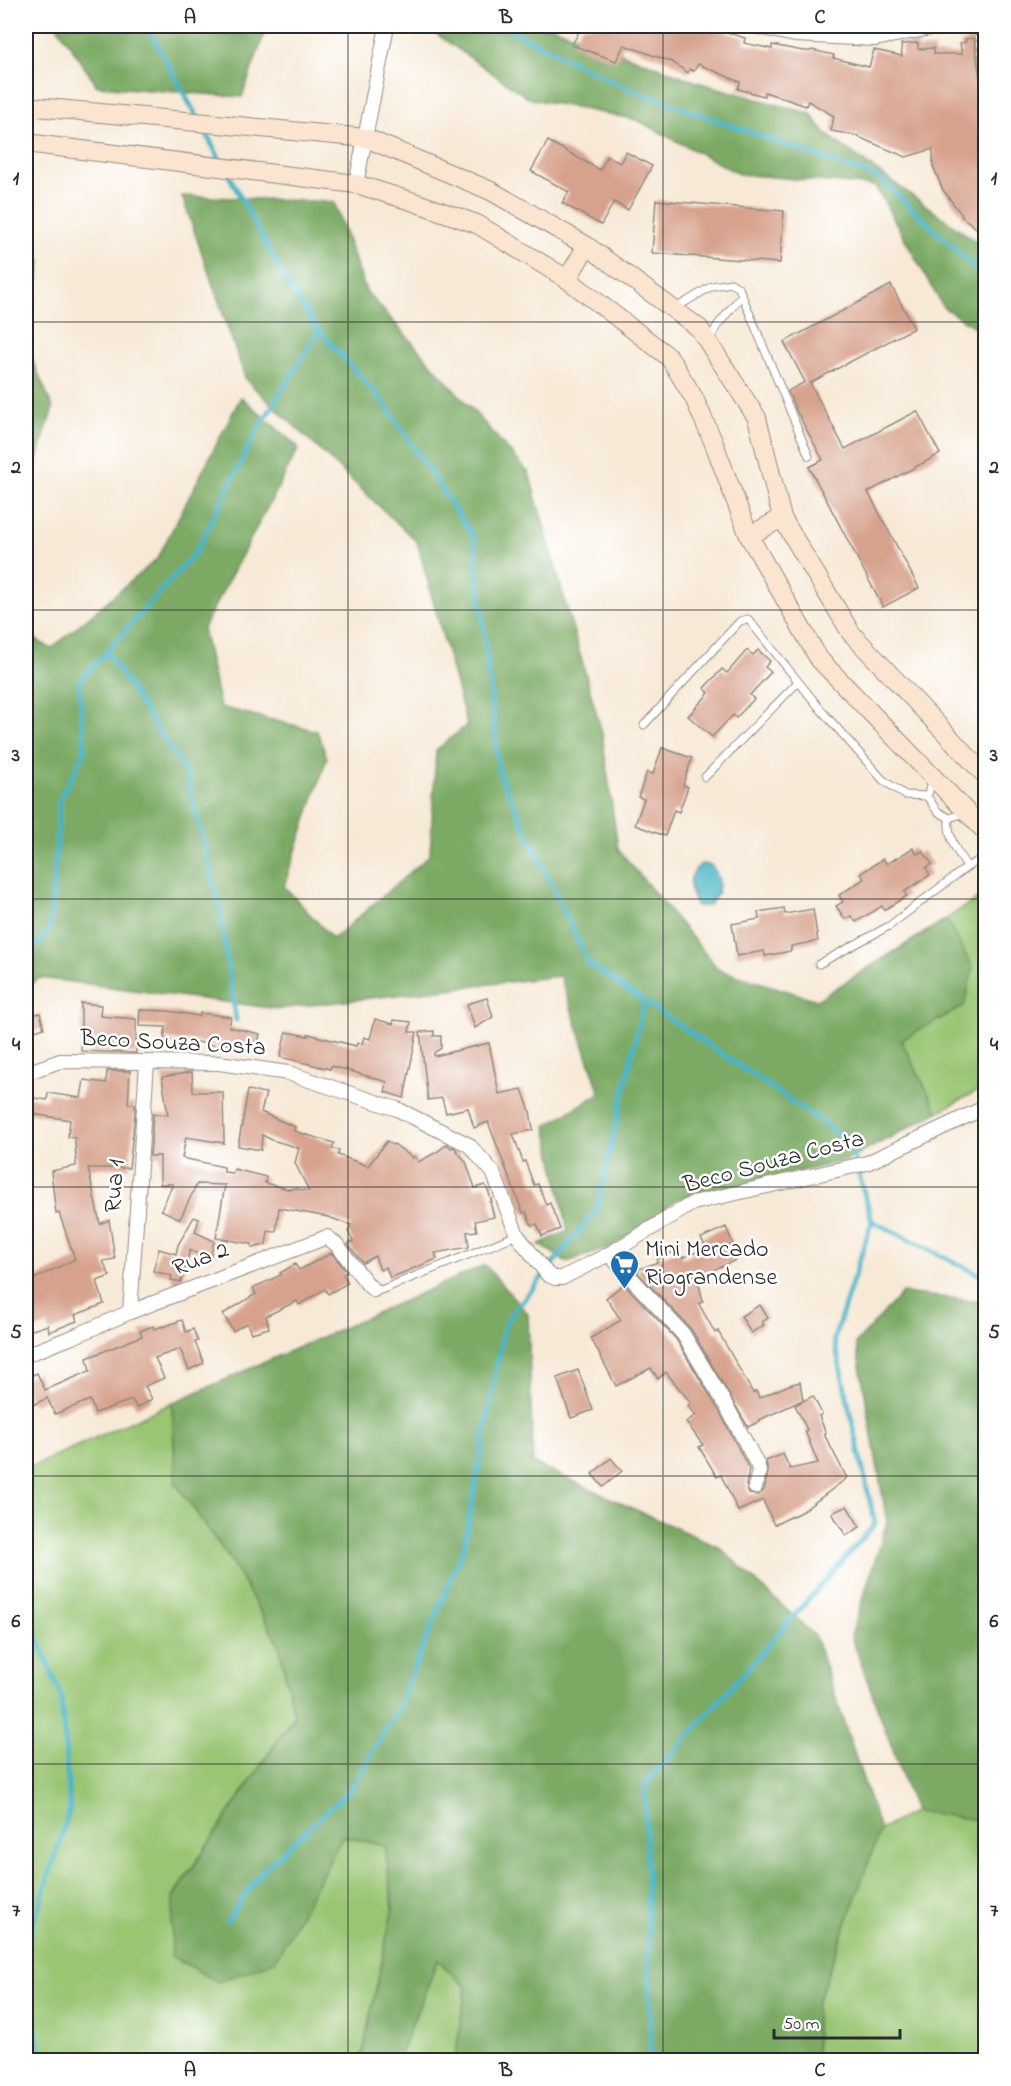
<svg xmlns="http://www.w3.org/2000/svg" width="1011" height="2086" font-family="'Indie Flower',sans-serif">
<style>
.green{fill:#9ac573;stroke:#62784f;stroke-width:1.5}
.forest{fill:#7baa65;stroke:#536a48;stroke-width:1.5}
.water{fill:#4ab5c8;stroke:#3a707a;stroke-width:1.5}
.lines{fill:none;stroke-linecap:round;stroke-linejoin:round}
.stream{stroke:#4ab5c8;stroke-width:5}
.building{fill:#d7a28d}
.lane-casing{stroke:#918a80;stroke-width:9}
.street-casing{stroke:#918a80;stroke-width:16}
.secondary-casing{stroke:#918a80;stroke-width:20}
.lane{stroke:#fff;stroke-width:7}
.street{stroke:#fff;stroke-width:14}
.secondary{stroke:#fce5d0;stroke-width:18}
.grid{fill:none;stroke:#2b2b2b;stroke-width:1.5;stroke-opacity:0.55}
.labels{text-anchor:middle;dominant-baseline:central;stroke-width:5;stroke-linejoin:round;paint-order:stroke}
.street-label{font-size:24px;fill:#2b2b2b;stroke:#fff}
.poi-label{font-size:24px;fill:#2b2b2b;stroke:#fff;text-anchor:start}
.neatline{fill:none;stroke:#2b2b2b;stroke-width:2}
.grid-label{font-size:20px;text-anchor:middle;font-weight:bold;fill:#2b2b2b}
</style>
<rect width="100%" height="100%" fill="#fff"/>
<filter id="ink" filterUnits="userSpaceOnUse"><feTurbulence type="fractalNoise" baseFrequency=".0167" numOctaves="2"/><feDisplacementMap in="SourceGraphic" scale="12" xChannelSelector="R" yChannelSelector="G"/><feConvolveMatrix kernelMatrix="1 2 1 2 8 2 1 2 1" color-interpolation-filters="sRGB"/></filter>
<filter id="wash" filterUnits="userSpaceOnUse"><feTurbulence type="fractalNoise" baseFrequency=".008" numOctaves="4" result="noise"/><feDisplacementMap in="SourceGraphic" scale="24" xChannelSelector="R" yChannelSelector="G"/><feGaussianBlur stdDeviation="1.35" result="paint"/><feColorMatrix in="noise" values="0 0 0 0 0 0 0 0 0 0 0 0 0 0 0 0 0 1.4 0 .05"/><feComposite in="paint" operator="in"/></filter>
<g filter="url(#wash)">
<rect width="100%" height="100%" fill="#f7e9d6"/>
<g class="green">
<polygon points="985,894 985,1087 845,1161 817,1000"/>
<polygon points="172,1403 176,1484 231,1561 279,1644 294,1716 173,1896 275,1961 343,1836 385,1846 393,1908 361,2060 26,2060 26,1469"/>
<polygon points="915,1811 985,1821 985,2060 816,2060 816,2006 880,1830"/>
<polygon points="438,1960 466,1987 455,2060 397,2060"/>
</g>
<g class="forest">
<polygon points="57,26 273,26 267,26 242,97 97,86"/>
<polygon points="425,26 550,26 697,82 811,114 826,134 985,248 985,334 943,307 875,186 739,174 637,120 528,98"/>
<polygon points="182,196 334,202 366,291 529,473 602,733 618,849 719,970 817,1000 947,920 973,968 964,1006 901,1040 938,1112 845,1161 678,1199 610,1248 567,1262 539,1244 568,1231 546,1126 600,1093 560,976 278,1009 40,978 26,987 26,633 51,649 157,559 241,397 299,448 203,628 220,707 317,731 327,758 284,886 333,939 430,855 436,750 467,725 417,542 246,380"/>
<polygon points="26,244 41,261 26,345 53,408 26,494"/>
<polygon points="485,1265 528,1314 533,1463 720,1548 815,1636 880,1830 816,2006 816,2060 455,2060 466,1987 438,1960 397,2060 361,2060 393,1908 385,1846 343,1836 275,1961 217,1982 171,1956 173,1897 294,1716 279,1644 231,1561 176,1484 172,1403"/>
<polygon points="902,1293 985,1302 985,1821 915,1811 851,1636 887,1522 856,1343"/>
</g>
<path class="water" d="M701 864 711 865C723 879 721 894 708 906H697C688 891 686 876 701 864Z"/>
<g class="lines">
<g class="stream">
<polyline points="147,26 198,119"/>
<polyline points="502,26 626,88 881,179 986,279"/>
<polyline points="203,127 222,164"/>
<polyline points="227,172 288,285 319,331 382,400 474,538 499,773 589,964 825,1124 851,1146 872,1221 834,1339 875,1524 645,1785 651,2060"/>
<polyline points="106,651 186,773 219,905 236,1020"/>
<polyline points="26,960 50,928 60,799 85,752 79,682 196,552 254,436 319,331"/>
<polyline points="872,1221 986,1278"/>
<polyline points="26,1531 36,1634 61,1696 70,1809 26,1948"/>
<polyline points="227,1921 262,1871 350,1790 398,1708 464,1546 505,1323 597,1209 644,1002"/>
<polyline points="26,1969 41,2060"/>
</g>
</g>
<g id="blocks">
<g class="building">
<polygon points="582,26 714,26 713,28 745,38 744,43 772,49 772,45 803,51 811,51 812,50 834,55 833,58 869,67 874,50 902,56 901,44 918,43 918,49 934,48 934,54 962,54 960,43 966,42 965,39 974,38 980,78 986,82 986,224 980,231 961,216 962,215 943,190 933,166 933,149 906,157 858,137 859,136 831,131 834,116 808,101 806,106 765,92 764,96 738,89 740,82 698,64 694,71 689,69 688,73 672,62 624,45 616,61 572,45"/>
<polygon points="548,141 600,170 607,156 620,163 626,152 652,166 628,210 614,202 601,225 562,203 569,192 531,171"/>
<polygon points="656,200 784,211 780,263 652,253"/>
<polygon points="891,285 914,328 810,383 845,449 917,411 940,454 868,492 919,588 883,607 809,467 823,460 797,412 788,391 805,382 784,342"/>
<polygon points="747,650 753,655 758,650 770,661 765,667 771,672 750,695 754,699 736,718 733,715 712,737 688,716 709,693 704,688 722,669 727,673"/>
<polygon points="662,748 692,758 683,785 688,787 679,812 674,810 665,836 635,825 644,799 638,797 647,772 653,774"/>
<polygon points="913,848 917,854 923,851 932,864 926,868 930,875 904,892 907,896 884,910 882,906 856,922 851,916 845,919 836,906 843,902 839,895 864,879 861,873 883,859 887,864"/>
<polygon points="784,908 785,914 813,909 818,941 791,946 791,951 765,956 764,951 737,956 732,924 759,919 758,912"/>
<polygon points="487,998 493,1017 475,1028 467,1004"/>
<polygon points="81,1003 101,1005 100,1016 136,1019 136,1053 81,1051"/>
<polygon points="140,1010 168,1011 200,1016 200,1013 231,1017 229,1027 260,1034 256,1051 219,1042 218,1046 187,1040 186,1043 164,1038 166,1027 139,1026"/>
<polygon points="40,1013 44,1028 26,1034 26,1017"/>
<polygon points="375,1019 393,1024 394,1020 411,1022 409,1032 417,1032 404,1098 385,1092 387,1082 347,1070 331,1066 330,1069 280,1057 286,1032 308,1036 308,1034 356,1046 357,1043 362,1044 364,1037 370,1039"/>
<polygon points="434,1031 434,1036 441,1036 441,1048 434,1053 434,1056 489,1043 499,1094 522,1089 530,1111 533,1130 513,1134 523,1162 525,1161 534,1185 538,1184 546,1205 550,1203 560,1229 542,1236 537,1224 532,1226 526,1212 523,1213 488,1122 474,1128 468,1108 446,1113 442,1098 428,1100 420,1032"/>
<polygon points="107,1071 130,1071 128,1104 135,1104 135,1113 129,1168 88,1168 100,1224 109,1220 115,1259 103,1261 110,1276 97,1281 104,1304 75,1315 77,1321 49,1332 48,1325 26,1332 26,1283 75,1259 59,1213 56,1214 51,1171 76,1166 75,1138 68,1137 70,1120 26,1113 28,1097 47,1100 48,1093 81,1098 84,1080 106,1083"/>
<polygon points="192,1072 193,1092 223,1092 224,1143 186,1137 182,1158 224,1167 224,1172 233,1173 234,1169 266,1177 265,1183 292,1190 292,1188 309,1191 295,1163 299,1148 272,1140 262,1135 261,1150 238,1146 248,1090 266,1093 261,1112 295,1127 294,1131 334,1143 332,1149 339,1150 338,1155 368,1166 387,1141 393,1145 394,1144 413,1158 415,1156 418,1162 437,1152 447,1144 451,1148 454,1147 466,1162 475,1188 485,1185 488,1190 492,1202 490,1202 494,1217 475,1221 477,1231 467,1232 469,1247 435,1253 437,1259 390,1278 386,1267 380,1270 375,1256 363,1263 348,1244 353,1241 348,1232 351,1225 328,1217 279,1208 276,1232 268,1231 266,1245 252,1248 252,1244 216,1238 225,1185 197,1184 180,1219 161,1210 173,1184 160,1184 160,1156 150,1156 153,1114 168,1115 162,1077"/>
<polygon points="194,1217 199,1219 195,1232 214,1241 210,1260 190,1250 181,1282 171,1280 172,1276 153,1271 159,1249 176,1254 178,1245"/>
<polygon points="726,1227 733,1244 730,1246 736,1260 697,1277 703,1301 699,1304 715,1333 718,1331 753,1393 756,1391 759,1398 789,1385 800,1382 803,1400 759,1420 760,1421 748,1427 691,1329 638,1273 639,1269 658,1262 657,1259 679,1250 682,1258 706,1248 701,1238"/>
<polygon points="332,1253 347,1272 343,1274 348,1283 328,1294 325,1289 299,1305 297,1301 266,1316 269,1328 251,1333 247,1323 233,1331 223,1314 256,1294 253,1288 281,1275 280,1273 295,1264 299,1270"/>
<polygon points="624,1284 676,1339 719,1411 749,1469 746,1485 749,1494 758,1495 764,1490 768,1473 766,1461 783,1454 790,1469 818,1463 805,1431 807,1430 795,1405 813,1396 822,1414 819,1416 826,1433 824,1434 847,1478 803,1511 774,1525 763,1500 738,1511 721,1475 717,1477 699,1447 703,1445 686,1422 696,1415 688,1406 691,1403 666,1372 658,1379 651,1368 616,1386 591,1338 621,1320 606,1298"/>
<polygon points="760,1305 768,1318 762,1322 764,1325 751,1333 741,1316"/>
<polygon points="182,1320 186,1332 193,1329 198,1341 195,1342 204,1363 189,1370 180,1349 155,1358 164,1378 145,1386 152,1399 137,1408 132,1400 95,1413 90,1400 55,1414 47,1398 33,1405 29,1399 26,1391 26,1378 37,1373 45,1390 90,1371 87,1358 142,1336 140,1331 153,1326 154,1329 163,1326 163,1327"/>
<polygon points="578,1370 593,1410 571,1418 557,1378"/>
<polygon points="611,1458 622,1471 603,1487 592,1474"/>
<polygon points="847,1506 860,1527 846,1536 832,1513"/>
</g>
</g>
</g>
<g filter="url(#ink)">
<use href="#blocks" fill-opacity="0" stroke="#918a80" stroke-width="1.5"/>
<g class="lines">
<defs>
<g id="lane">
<polyline points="978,26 986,77"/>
<polyline points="674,309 712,286 731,283 739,288 809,456"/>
<polyline points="709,341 717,326 742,295"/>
<polyline points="644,725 740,621 748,619 822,711 883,780 905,795 927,796 933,780"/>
<polyline points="705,777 798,682"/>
<polyline points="927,796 937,811 949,818"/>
<polyline points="967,867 986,856"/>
<path d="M819 964 889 926 967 867C957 852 947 837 949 818L965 813"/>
<polyline points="374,1290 381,1290 517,1235"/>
</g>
<g id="street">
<polyline points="753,26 795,35 875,39 941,26"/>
<polyline points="356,184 387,26"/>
<polyline points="26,1073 60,1061 219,1063 288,1073 397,1109 469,1145 493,1172 517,1235 548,1275 555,1278 562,1278 609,1254 693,1203 867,1163 986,1107"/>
<polyline points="609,1254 683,1334 727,1407 758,1466 759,1471 755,1487"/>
<polyline points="130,1312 147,1063"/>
<polyline points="26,1355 75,1336 130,1312 327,1237 337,1245 369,1286 374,1290"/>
</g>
<g id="secondary">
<polyline points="26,106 366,138 491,191 587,246 699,328 757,418 782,518 851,633 986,776"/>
<polyline points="26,143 356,184 417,203 477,224 567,279 669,357 694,398 713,441 749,536 819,659 986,832"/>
<polyline points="567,279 587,246"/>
<polyline points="749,536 782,518"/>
</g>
</defs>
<use href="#lane" class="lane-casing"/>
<use href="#street" class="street-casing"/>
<use href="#secondary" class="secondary-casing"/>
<use href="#lane" class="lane"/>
<use href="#street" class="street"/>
<use href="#secondary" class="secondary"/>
</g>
</g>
<path class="grid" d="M348 26V2060M663 26V2060M26 322H986M26 610H986M26 899H986M26 1187H986M26 1476H986M26 1764H986"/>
<defs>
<symbol id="supermarket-pin" viewBox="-11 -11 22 30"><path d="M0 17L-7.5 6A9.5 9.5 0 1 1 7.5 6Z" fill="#1f6fb2" stroke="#fff"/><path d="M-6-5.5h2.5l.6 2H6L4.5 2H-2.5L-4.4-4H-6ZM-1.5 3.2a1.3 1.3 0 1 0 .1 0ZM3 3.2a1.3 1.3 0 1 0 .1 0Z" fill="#fff"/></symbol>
</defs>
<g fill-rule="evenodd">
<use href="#supermarket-pin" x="608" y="1248" width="33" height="45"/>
</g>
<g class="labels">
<g class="street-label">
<text transform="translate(173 1044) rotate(3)">Beco Souza Costa</text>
<text transform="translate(774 1163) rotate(-15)">Beco Souza Costa</text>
<text transform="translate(116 1186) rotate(-86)">Rua 1</text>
<text transform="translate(201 1260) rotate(-21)">Rua 2</text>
</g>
<g class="poi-label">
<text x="645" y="1250">Mini Mercado<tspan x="645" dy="28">Riograndense</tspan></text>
</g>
</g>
<rect width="1011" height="2086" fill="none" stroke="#fff" stroke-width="66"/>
<path d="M774 2029v9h126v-9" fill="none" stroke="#2b2b2b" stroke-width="3"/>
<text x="783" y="2029" font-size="18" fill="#2b2b2b" stroke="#ffffff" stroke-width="4.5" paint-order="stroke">50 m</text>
<rect x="33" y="33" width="945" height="2020" class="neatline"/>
<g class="grid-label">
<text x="190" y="23">A</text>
<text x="506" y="23">B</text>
<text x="820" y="23">C</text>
<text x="16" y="184">1</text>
<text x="994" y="184">1</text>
<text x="16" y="473">2</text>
<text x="994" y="473">2</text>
<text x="16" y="761">3</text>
<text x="994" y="761">3</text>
<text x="16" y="1050">4</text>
<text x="994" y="1050">4</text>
<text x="16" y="1338">5</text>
<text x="994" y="1338">5</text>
<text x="16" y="1627">6</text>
<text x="994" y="1627">6</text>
<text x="16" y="1916">7</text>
<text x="994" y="1916">7</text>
<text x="190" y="2076">A</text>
<text x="506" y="2076">B</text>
<text x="820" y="2076">C</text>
</g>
</svg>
